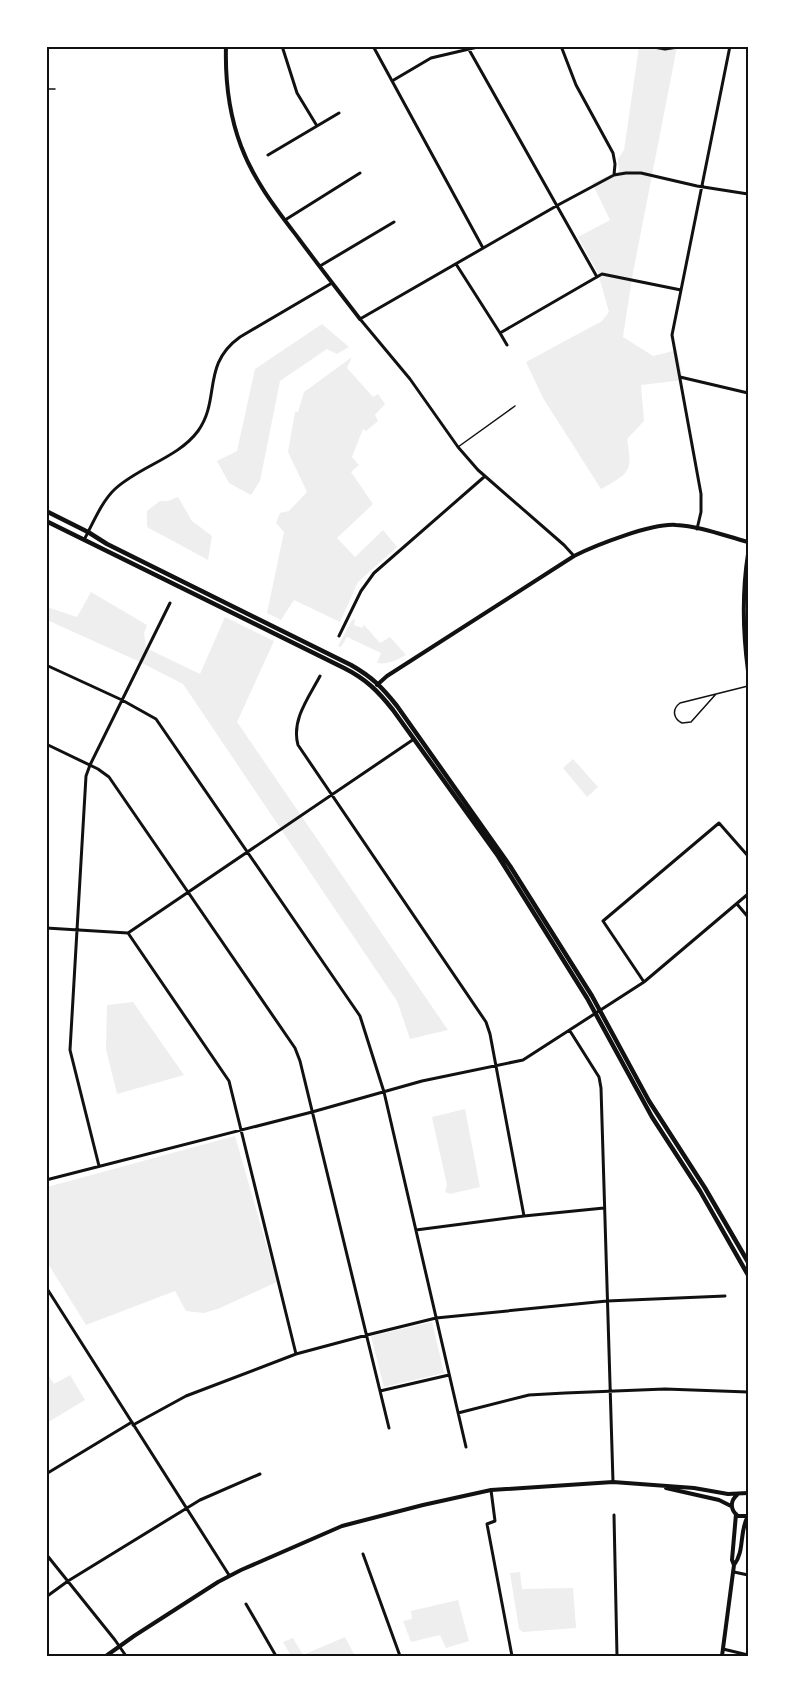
<svg xmlns="http://www.w3.org/2000/svg" width="795" height="1703" viewBox="0 0 795 1703" font-family="'Archivo Narrow',sans-serif">
<style>
.green{fill:#eee}
.lines{fill:none;stroke-linecap:round;stroke-linejoin:round}
.service{stroke:#111;stroke-width:1.5}
.minor{stroke:#111;stroke-width:3}
.tertiary{stroke:#111;stroke-width:4}
.secondary{stroke:#111;stroke-width:4.5}
.neatline{fill:none;stroke:#111;stroke-width:2}
</style>
<rect width="100%" height="100%" fill="#fff"/>
<path class="green" d="M639 47H677L632 278 623 337 653 356 677 350 683 380 641 385 644 421 627 439C633 473 629 473 601 489L543 398 526 362 602 321 609 312 598 273 578 237 610 220 592 183 619 171 618 159 624 150Z
M322 324 349 347 337 354 327 349 280 381 260 481 251 495 229 483 217 461 237 451 255 369Z
M352 357 347 368 373 397 378 394 385 404 375 415 378 421 366 431 363 429 352 457 359 465 351 472 373 504 337 538 355 557 383 530 397 547 358 582 340 622 294 600 281 620 267 613 284 532 276 523 280 513 289 511 307 492 288 452 295 412H298L304 392Z
M178 497 192 521 212 536 208 560 147 527V511L160 501H168Z
M91 592 147 625 144 633 146 648 200 674 225 617 274 641 237 722 448 1030 410 1039 397 1001 183 684 140 662 47 620V607L77 617Z
M355 619 354 625 362 628 364 625 380 643 390 637 406 655C397 660 387 665 377 663L381 653 347 637 341 647 338 646 352 620Z
M573 759 598 787 587 797 563 768Z
M133 1002 184 1075 117 1094 106 1049 107 1005Z
M465 1109 480 1187 450 1194 445 1192 447 1185 432 1117Z
M235 1136 277 1282 220 1308 204 1313 186 1311 175 1291 86 1325 47 1262V1187Z
M432 1322 444 1373 384 1387 371 1336Z
M47 1373 54 1384 70 1375 85 1400 47 1423Z
M520 1572 522 1589 573 1588 576 1628 523 1632 519 1629 510 1573Z
M458 1600 469 1641 446 1648 440 1635 411 1642 403 1621 412 1619 411 1611Z
M345 1637 355 1656H291L283 1642 293 1638 303 1655Z"/>
<g class="lines">
<path class="service" d="M46 89H55
M458 447 515 406
M716 694 691 722 682 723C674 719 671 710 680 703L748 686"/>
<path class="minor" d="M282 46 297 93 317 126
M373 46 483 248
M467 46 597 277
M561 46 576 85 613 153 615 164 614 175
M648 46 665 49 684 46
M392 81 431 58 482 46
M268 155 339 113
M285 220 360 173
M456 264 500 333 602 274 681 290
M320 266 394 222
M500 333 507 345
M680 377 748 393
M697 529 701 512V494L672 335 730 46
M84 540C93 523 102 501 115 489 140 466 178 458 198 431 221 399 201 365 240 337L332 283
M574 556 564 545 478 470 458 447 410 379 360 319 558 205 614 175 626 173H641L697 186 748 194
M339 636 361 591 374 573 484 477
M46 665 122 700 156 719 360 1016 384 1092 466 1447
M320 676C309 697 291 720 298 745L486 1022 490 1034 524 1216
M46 744 98 769 109 777 295 1048 300 1061 389 1428
M737 904 748 917
M46 928 128 933 414 739
M128 933 229 1081 296 1354
M644 982 603 921 719 823 748 856
M570 1031 599 1077 601 1088 613 1482
M99 1166 70 1050 86 776 90 765 170 603
M46 1180 312 1112 422 1081 523 1060 644 982 748 894
M416 1230 524 1216 604 1208
M46 1287 229 1575
M380 1391 449 1375
M458 1413 529 1395 565 1393 665 1389 748 1392
M133 1425 186 1396 296 1354 367 1335 436 1318 607 1301 725 1296
M46 1474 132 1422
M491 1490 495 1521 487 1524 512 1656
M614 1515 617 1656
M46 1554 115 1640 126 1656
M363 1554 400 1656
M734 1572 748 1575
M46 1597 68 1581 200 1500 260 1474
M246 1604 276 1656
M723 1649 748 1655"/>
<path class="tertiary" d="M226 46C225 81 229 114 241 146 254 181 277 210 299 239 319 266 340 293 360 319
M748 554C742 592 743 633 748 671
M377 685 387 676 574 556C596 545 652 523 676 525 700 526 725 536 748 542
M666 1488 719 1500 731 1506
M737 1495C730 1501 730 1510 738 1516H747
M734 1565 732 1560 736 1514
M106 1656 134 1636 218 1582 241 1570 342 1526 423 1505 491 1490 613 1482 694 1488 728 1494 748 1493
M722 1656 734 1565C745 1551 739 1531 748 1516"/>
<path class="secondary" d="M46 511 88 532 107 544 351 665C372 677 382 687 397 706L510 866 592 996 649 1101 705 1188 748 1262
M46 521 344 668C366 679 378 691 393 710L498 856 537 918 587 998 652 1117 700 1191 748 1275"/>
</g>
<rect width="795" height="1703" fill="none" stroke="#ffffff" stroke-width="96"/>
<rect x="48" y="48" width="699" height="1607" class="neatline"/>
</svg>
